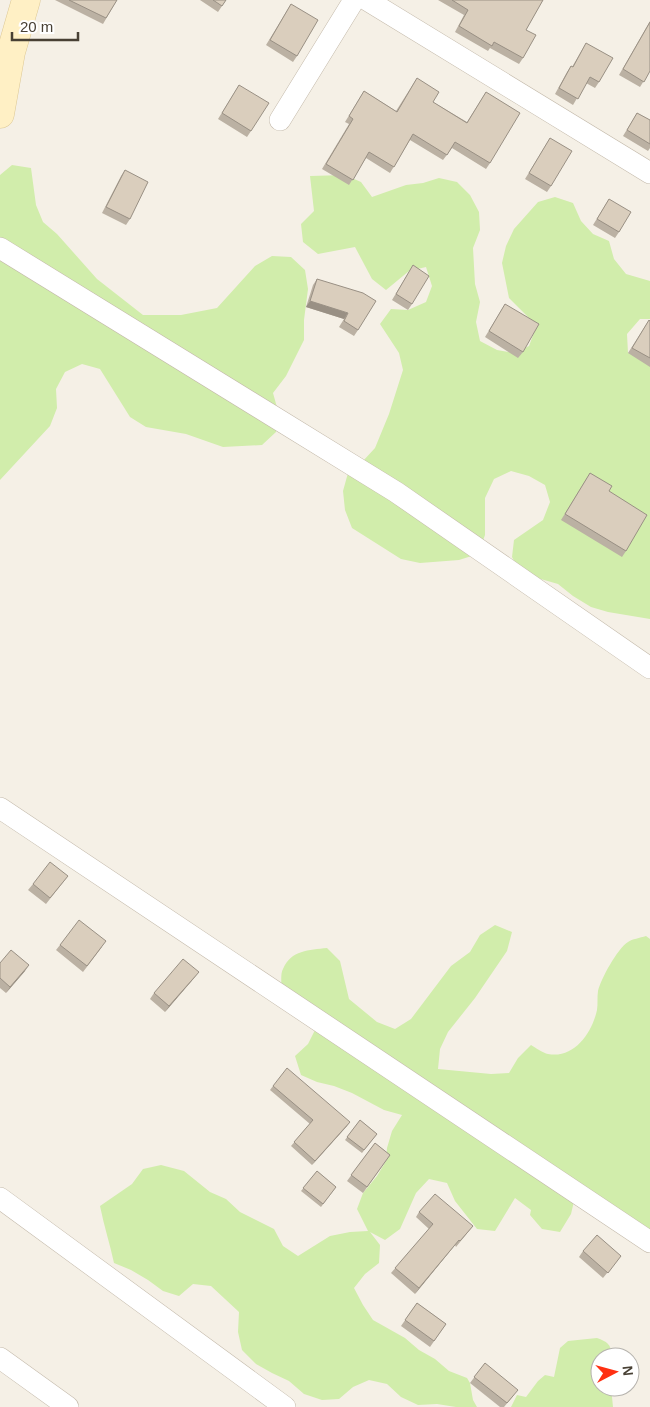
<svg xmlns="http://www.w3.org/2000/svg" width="650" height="1407" viewBox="0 0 650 1407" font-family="Helvetica,sans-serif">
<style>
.green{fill:#d1edab}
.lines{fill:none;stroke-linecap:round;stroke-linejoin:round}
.street-casing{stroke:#c4baab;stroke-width:22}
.secondary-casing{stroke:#dcc793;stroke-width:29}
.street{stroke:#fff;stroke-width:21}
.secondary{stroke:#fff0c5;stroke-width:28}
.wall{fill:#bbb1a3}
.shaded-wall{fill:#999084}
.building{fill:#dacebd;stroke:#999084}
</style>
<rect width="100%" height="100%" fill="#f5f0e6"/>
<path class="green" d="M12 165 31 168 36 205 43 222 57 234 97 279 143 315H181L217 308 255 266 272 256 291 257 305 270 308 289 304 320V340L286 376 273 393 278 411 276 432 262 445 223 447 186 434 146 427 130 417 100 369 82 364 65 372 56 389 57 408 50 426 0 480V175Z
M345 175 361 182 372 197 406 185 423 183 439 178 457 182 470 195 479 212 480 230 473 248 475 284 480 302 476 322 480 341 497 350 514 353 529 346 535 330V324L509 298 502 263 506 246 514 229 538 202 555 197 573 203 581 221 593 234 609 241 614 259 626 274 650 281V319H640L627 334 628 353 636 351 650 360V619L608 612 591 607 573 596 558 584 520 573 512 557 514 540 543 520 550 502 545 485 529 476 511 471 494 479 485 498V535L478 554 459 560 420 563 401 559 352 528 345 510 343 491 348 473 363 461 375 448 389 414 403 370 399 353 380 324 391 309 408 310 426 302 432 286 426 267 409 271 386 290 372 279 355 247 318 254 303 242 301 224 314 211 310 176Z
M495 925 512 932 507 951 475 998 448 1032 440 1049 438 1069 491 1074 509 1073 518 1058 531 1045C536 1048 543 1053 548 1054 574 1059 592 1033 597 1010 598 1004 597 997 598 991 601 979 617 949 628 942 632 939 640 938 646 936L650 939V1243L575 1197 571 1214 560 1232 542 1229 530 1215 531 1210 515 1198 495 1231 477 1229 455 1201 447 1183 429 1179 416 1193 400 1229 385 1240 370 1232 380 1245 379 1263 365 1274 354 1288 363 1305 373 1320 405 1338 419 1350 435 1359 449 1371 467 1378 470 1383 473 1400 477 1407H456L437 1404 418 1405 401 1397 387 1384 369 1380 353 1387 339 1399 322 1400 304 1394 289 1381 272 1373 256 1364 242 1350 238 1332 239 1312 211 1286 193 1284 179 1296 163 1291 148 1280 131 1270 114 1263C110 1244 104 1226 100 1206L132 1184 143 1169 161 1165 184 1171 210 1192 226 1199 240 1212 274 1229 283 1246 298 1256 330 1236 350 1232 368 1231 357 1209 363 1193 377 1176 386 1161 387 1148 392 1131 402 1115 384 1110 352 1093 334 1086 317 1082 301 1075 295 1056 308 1044 317 1026 281 989C282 983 280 974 283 969 291 950 309 950 327 948L340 961 349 999 377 1022 395 1029 411 1019 451 966 470 952 480 935Z
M597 1338C608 1342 612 1345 611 1357H600V1387H611L613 1407H511L517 1395 526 1397 538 1381 545 1375 554 1377 560 1348 568 1341Z"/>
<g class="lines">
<defs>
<path id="street" d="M367 0 650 173
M280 120 354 0
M0 248 396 492 650 668
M0 808 650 1242
M0 1198 285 1407
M0 1358 68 1407"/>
<path id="secondary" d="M0 114 11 52 26 0"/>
</defs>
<use href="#street" class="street-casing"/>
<use href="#secondary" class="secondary-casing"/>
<use href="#street" class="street"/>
<use href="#secondary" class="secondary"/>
</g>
<path class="wall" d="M55 0H117L103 24Z
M200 0H226L218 12Z
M438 0H543L526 30 523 58 519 64 490 48 488 51 455 32 464 15Z
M291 4 297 56 293 62 266 45Z
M650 21V71L640 87 619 75Z
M586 43 599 82 595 88 586 83 573 105 555 94 567 72 571 66 572 67Z
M417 78 433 102 467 122 486 92 490 163 486 169 452 148 443 160 410 140 390 173 366 158 349 185 322 169 349 124 345 122 364 91 396 111Z
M239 85 251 131 247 137 218 119Z
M637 113 650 120V148L648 151 623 136Z
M550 138 551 186 547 192 525 179Z
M125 170 130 219 126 225 102 213 121 176Z
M609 199 619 232 615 238 593 225Z
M413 265 412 304 408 310 392 300Z
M317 279 358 330 354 336 339 327 344 319 306 307 313 285Z
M505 304 523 352 518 358 485 337Z
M649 320 650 321V367L628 353Z
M590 473 609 491 626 551 622 557 561 520Z
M68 876 46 904 28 890 33 884Z
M60 945 102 947 83 972 56 950Z
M0 963 25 971 6 993 0 988Z
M195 977 165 1012 150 999 154 993Z
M273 1086 347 1126 312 1165 291 1146 310 1124 270 1090Z
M360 1120 377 1134 362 1153 345 1140Z
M375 1143 390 1155 363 1193 347 1181Z
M317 1171 336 1187 321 1207 301 1191Z
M419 1212 473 1226 456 1247 455 1245 415 1294 391 1273 429 1229 416 1217Z
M583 1251 621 1256 603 1278 579 1257Z
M417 1303 446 1324 430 1347 401 1326Z
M485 1363 514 1395 504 1407H500L470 1383Z"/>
<path class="shaded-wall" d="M310 301 348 313 344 319 306 307Z
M29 965 25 971 6 993 10 987Z
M199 972 195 977 165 1012 169 1006Z
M350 1122 347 1126 312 1165 315 1161Z
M459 1240 455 1245 415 1294 419 1288Z"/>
<path class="building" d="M69 0H117L106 18Z
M213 0H226L222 6Z
M452 0H543L526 30 536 35 523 58 494 42 492 46 459 26 468 10Z
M291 4 318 20 297 56 270 40Z
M650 22V71L644 82 623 69Z
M586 43 613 58 599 82 590 77 578 99 559 88 571 66 573 67Z
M417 78 439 92 433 102 467 123 486 92 520 113 490 163 455 142 447 155 413 134 394 167 369 152 353 180 326 164 353 119 349 116 364 91 397 112Z
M239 85 269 103 251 131 222 113Z
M637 113 650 120V144L627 130Z
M550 138 572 151 551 186 529 173Z
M125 170 148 182 130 219 106 207Z
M609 199 631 212 619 232 597 219Z
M413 265 429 276 412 304 396 294Z
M317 279 363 293 376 301 358 330 344 321 348 313 310 301Z
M505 304 539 324 523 352 489 331Z
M649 320 650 321V358L632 348Z
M590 473 612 486 609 491 647 515 626 551 565 514Z
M50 862 68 876 50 898 33 884Z
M79 920 106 941 87 966 60 945Z
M11 950 29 965 10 987 0 978V963Z
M183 959 199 972 169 1006 154 993Z
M287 1068 350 1122 315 1161 294 1142 313 1120 273 1086Z
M360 1120 377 1134 364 1150 347 1137Z
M375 1143 390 1155 367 1187 351 1175Z
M317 1171 336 1187 323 1204 303 1188Z
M435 1194 473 1226 460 1241 459 1240 419 1288 395 1268 433 1224 419 1212Z
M597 1235 621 1256 608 1273 583 1251Z
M417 1303 446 1324 434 1341 405 1320Z
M485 1363 518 1390 507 1403 474 1377Z"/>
<g transform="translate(615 1372) rotate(84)"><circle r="24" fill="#ffffff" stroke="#b6b3ae"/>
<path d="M0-4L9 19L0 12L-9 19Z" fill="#ff3012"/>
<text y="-8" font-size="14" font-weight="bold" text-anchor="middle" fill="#484034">N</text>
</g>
<path d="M12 32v8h66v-8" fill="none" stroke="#484034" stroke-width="2.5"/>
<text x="20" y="32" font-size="15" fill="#484034" stroke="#ffffff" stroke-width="4" paint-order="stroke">20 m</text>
</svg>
